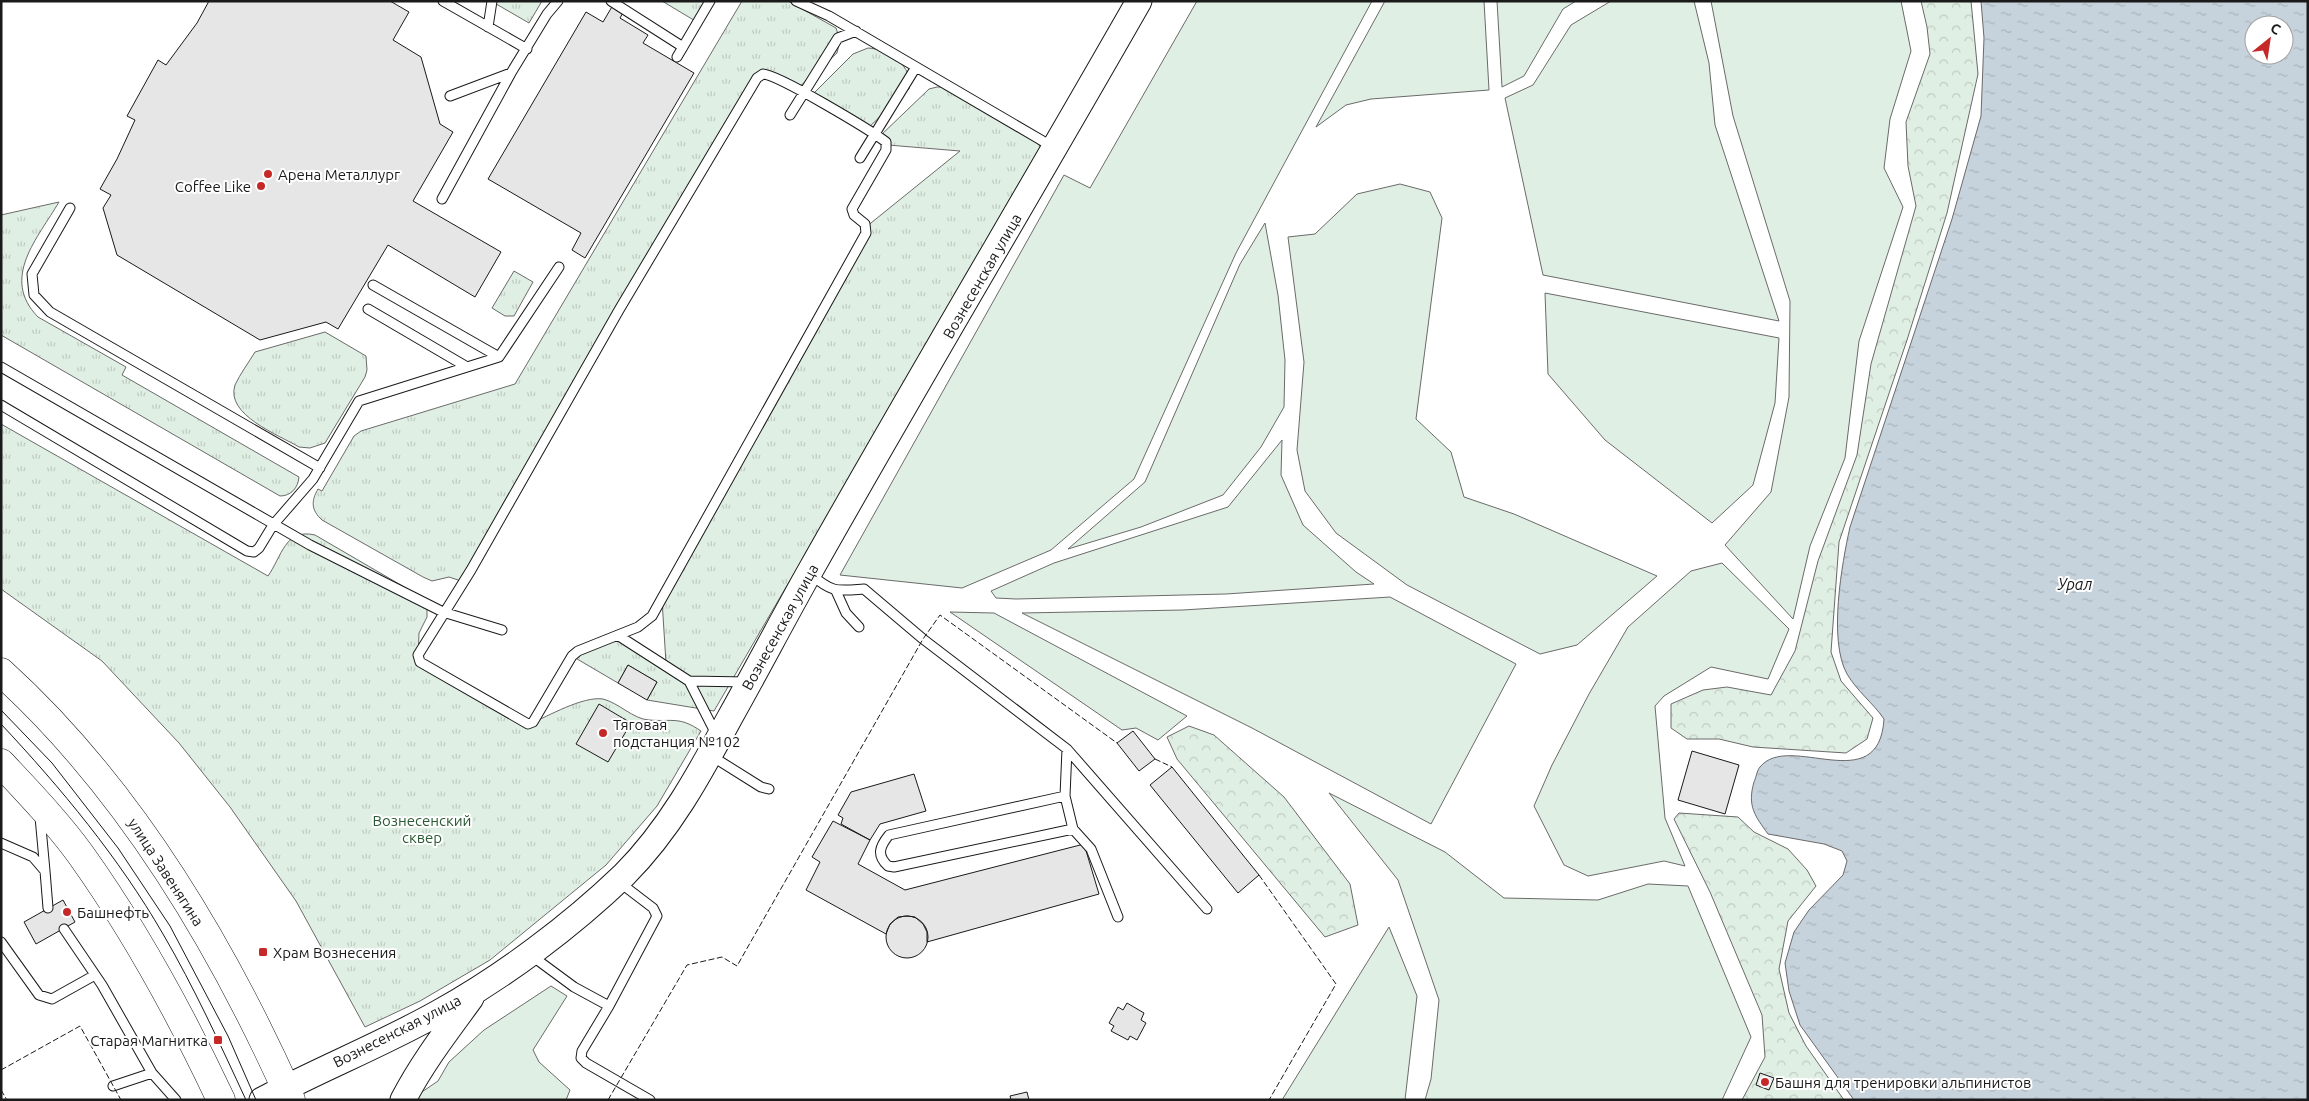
<svg xmlns="http://www.w3.org/2000/svg" width="2309" height="1101" viewBox="0 0 2309 1101" font-family="Ubuntu,sans-serif">
<style>
.grass{fill:#e0efe3;stroke:#6a6a6a}
.forest{fill:url(#forest-crowns);stroke:#6a6a6a}
.park{fill:url(#park-tufts);stroke:#6a6a6a}
.water{fill:url(#water-ripples);stroke:#6a6a6a;fill-rule:evenodd}
.building{fill:#e6e6e6;stroke:#1a1a1a}
.lines{fill:none;stroke-linecap:round;stroke-linejoin:round}
.service-casing{stroke:#1a1a1a;stroke-width:11}
.secondary-casing{stroke:#1a1a1a;stroke-width:27}
.primary-casing{stroke:#1a1a1a;stroke-width:29}
.service{stroke:#fff;stroke-width:9}
.secondary{stroke:#fff;stroke-width:25}
.primary{stroke:#fff;stroke-width:28}
.tram{stroke:#1a1a1a;stroke-width:1}
.fence{stroke:#1a1a1a;stroke-width:1;stroke-dasharray:6 2.5;stroke-linecap:butt}
.poi-dot{fill:#c62828;stroke:#fff;stroke-width:2}
.labels{text-anchor:middle;dominant-baseline:central;stroke-width:4;stroke-linejoin:round;paint-order:stroke}
.poi-label{font-size:15px;fill:#1a1a1a;stroke:#fff;text-anchor:start}
.street-label{font-size:15px;fill:#1a1a1a;stroke:#fff}
.park-label{font-size:15px;fill:#2b5a34;stroke:#fff}
.water-label{font-size:16px;font-style:italic;fill:#1a1a1a;stroke:#fff}
</style>
<defs>
<pattern id="forest-crowns" width="20" height="18" patternUnits="userSpaceOnUse" patternTransform="scale(1.25)"><rect width="20" height="18" fill="#e0efe3"/><path d="M2 6a3 3 0 1 1 6 0M12 15a3 3 0 1 1 6 0" fill="none" stroke="#c0ccc2"/></pattern>
<pattern id="park-tufts" width="24" height="20" patternUnits="userSpaceOnUse" patternTransform="scale(1.25)"><rect width="24" height="20" fill="#e0efe3"/><path d="M3 7l-1-3M5 7V3M7 7l1-3M15 17l-1-3M17 17v-4M19 17l1-3" fill="none" stroke="#c0ccc2"/></pattern>
<pattern id="water-ripples" width="26" height="14" patternUnits="userSpaceOnUse" patternTransform="scale(1.25)"><rect width="26" height="14" fill="#c6d2dc"/><path d="M2 4q2-2 4 0t4 0M15 11q2-2 4 0t4 0" fill="none" stroke="#aab4bc"/></pattern>
</defs>
<rect width="100%" height="100%" fill="#fff"/>
<path class="grass" d="M1197 1H1372L1236 253 1134 479 1051 550 962 588 840 575 1064 175 1090 188Z
M1385 1H1484L1489 90 1371 99 1346 105 1316 127Z
M1497 1H1576L1563 9 1524 76 1502 87Z
M1611 1H1694L1709 63 1715 125 1779 321 1543 275 1505 98 1533 85 1571 25Z
M1711 1H1901L1911 51 1890 119 1884 168 1903 207 1859 341 1845 458 1810 546 1793 619 1725 545 1771 492 1789 397 1790 301 1733 116Z
M1400 184 1430 192 1442 218 1416 419 1451 452 1464 497 1514 514 1657 576 1577 645 1540 654 1407 585 1336 533 1305 491 1297 450 1304 362 1288 237 1315 234 1357 194Z
M1265 223 1278 295 1285 360 1284 407 1261 447 1223 495 1141 527 1068 549 1145 482 1240 264Z
M1545 293 1779 338 1775 403 1753 485 1712 523 1605 440 1548 374Z
M1282 440 1281 475 1303 525 1356 572 1374 584 1226 594 1016 599 996 598 991 591 1054 563 1228 507Z
M1722 563 1789 629 1768 679 1711 667 1664 696 1655 706 1665 818 1685 866 1664 861 1588 876 1564 865 1534 806 1552 765 1589 694 1628 627 1691 571Z
M1390 597 1516 664 1431 824 1252 728 1022 613 1183 610Z
M950 612 994 613 1187 716 1158 740 1136 728 1122 730Z
M1329 793 1445 852 1504 898 1598 900 1648 884 1688 886 1751 1037 1722 1100H1425L1431 1079 1439 1000 1398 880Z
M1389 927 1417 996 1405 1100H1282Z
M551 986 567 996 533 1050 539 1062 570 1090 566 1100H415L416 1096 438 1081 449 1062 484 1030Z"/>
<path class="forest" d="M1921 1H1971L1978 74 1947 213 1907 340 1839 542 1831 652 1841 681 1873 718 1867 739 1846 753 1753 747 1719 739H1687L1671 728V704L1703 690 1727 687 1771 695 1795 651 1818 561 1857 455 1871 364 1916 206 1908 166 1906 122 1930 54 1927 27Z
M1189 726 1214 735 1284 797 1350 884 1358 925 1325 937 1177 759 1167 737Z
M1679 813 1738 817 1754 832 1788 849 1807 870 1816 886 1788 921 1779 969 1789 1013 1806 1046 1844 1100H1742L1765 1057 1762 1015 1710 892 1674 819Z"/>
<path class="park" d="M491 1H542L529 23Z
M662 1H710L697 22Z
M742 1H788L836 28 840 40 837 53 797 89 763 74 747 95 464 582 449 577 432 581 423 577 322 520C311 510 311 501 318 489L322 491 354 436 361 431 515 384Z
M868 48C888 49 914 66 909 89L866 130 810 97 853 54Z
M937 87H947L1032 137 1040 146 1041 153 1028 171 714 711 647 700 657 682 628 665 618 683 572 656 619 636 666 663 662 600 866 227 960 151 888 145 879 137 929 89Z
M59 202C38 238 0 278 38 317L126 367 122 375 299 477C298 488 291 496 280 496L1 335V215Z
M514 271 533 282 514 316H505L492 308Z
M325 332 366 356 367 370 365 377 325 443 310 448 299 447C279 435 225 415 235 385 240 374 249 362 255 352Z
M1 424 268 576C282 556 285 528 315 535L418 595 427 604V617L419 633 418 659 530 724C548 716 583 696 603 699 619 703 633 719 649 720 673 722 679 716 701 731L657 806 606 865 490 960 420 1001 365 1027 296 901 230 807 179 743 102 661 1 589Z"/>
<path class="water" d="M1981 1H2308V1100H1854L1800 1025 1789 991 1785 963 1794 932 1809 910 1843 875 1847 861 1842 851 1824 844 1768 834C1755 816 1747 806 1754 782 1756 778 1757 770 1760 767 1789 731 1879 800 1884 719 1873 703 1857 691 1847 674 1828 640 1842 563 1850 527L1952 219 1981 116 1984 38ZM2254 25H2284V55H2254Z"/>
<path class="building" d="M209 1H390L409 12 393 40 421 57 440 124 453 132 413 201 501 252 475 297 388 245 338 329 326 322 260 340 117 255 103 208 111 195 100 189 117 159 135 120 127 116 158 60 166 65 197 23Z
M613 5 624 11 620 18 648 35 643 43 694 73 585 258 572 250 581 233 488 179 586 12 603 22Z
M628 665 657 682 647 700 618 683Z
M599 704 631 723 608 762 576 744Z
M1133 731 1155 759 1139 771 1117 743Z
M1692 751 1739 765 1725 814 1678 800Z
M1172 767 1259 875 1238 893 1150 785Z
M914 774 926 811 880 824 870 840 841 824 843 818 838 815 851 792Z
M833 821 870 840 858 864 905 890 1084 844 1099 894 927 942V932L923 924 915 917 907 916 898 917 890 924 886 934 806 890 820 862 812 857Z
M63 900 75 922 36 944 24 922Z
M886 937a21 21 0 1 1 42 0a21 21 0 1 1-42 0Z
M1127 1003 1144 1013 1141 1020 1146 1023 1137 1040 1130 1036 1128 1040 1111 1031 1114 1026 1109 1023 1118 1007 1123 1010Z
M1760 1073 1774 1078 1769 1090 1756 1085Z
M1027 1092 1029 1100H1011L1010 1096Z"/>
<g class="lines">
<defs>
<path id="service" d="M443 1 527 49
M611 1 683 47
M796 1 829 16 1053 147
M488 27 492 1
M677 57 710 1
M763 74C779 75 870 130 886 142V150L852 209 854 215 865 224 866 233 652 616 638 627 578 651 572 656 533 722 528 724 420 662 418 655 471 570 619 310 757 78Z
M450 96 511 73
M790 115 838 38 856 31
M860 158 916 67
M442 199 511 73 547 14 558 1
M70 208 32 274 34 295 50 312 320 468
M373 285 499 357
M368 309 467 367
M1 367 310 545 443 612 502 630
M1 405 247 551 254 552 259 548 273 525 313 479 359 401 499 357 559 267
M810 574C833 593 836 591 864 589L923 639 1067 749 1207 909
M836 591 846 613 859 627
M619 636 689 681 747 682
M689 681 716 734
M1067 749 1065 796 1073 829 1091 849 1118 917
M710 755 761 787 769 789
M1065 796 889 835C880 846 876 855 888 866L894 867 1073 829
M40 817 45 871
M1 843 33 857 45 871 48 908
M619 882 653 908 657 916 609 1006 582 1051 581 1058 586 1063 650 1100
M64 929 102 985 152 1073
M1 942 39 995 52 999 95 975
M532 956 574 987 609 1006
M113 1086 152 1073 176 1100"/>
<path id="secondary" d="M262 1100C320 1069 381 1045 438 1013 503 977 571 926 624 875 669 830 699 775 729 719 756 671 782 621 809 573 917 381 1030 192 1139 1
M403 1100C422 1063 447 1031 471 998"/>
<path id="primary" d="M1 672C129 788 221 943 291 1100
M1 763C29 793 57 822 81 855 136 932 181 1015 221 1100"/>
</defs>
<use href="#service" class="service-casing"/>
<use href="#secondary" class="secondary-casing"/>
<use href="#primary" class="primary-casing"/>
<use href="#service" class="service"/>
<use href="#secondary" class="secondary"/>
<use href="#primary" class="primary"/>
<path class="tram" d="M1 710 52 763 118 848 170 926 228 1036 256 1100
M1 724C61 788 119 858 163 934 194 987 220 1044 246 1100"/>
<path class="fence" d="M1155 759 1172 767
M1259 875 1336 984 1269 1100
M1 1070 80 1026 121 1100
M1 1090 7 1100
M608 1100 687 965 722 957 737 966 923 639 940 615 1117 743"/>
</g>
<g class="poi-dot">
<circle cx="268" cy="174" r="5"/>
<circle cx="261" cy="186" r="5"/>
<circle cx="603" cy="733" r="5"/>
<circle cx="67" cy="912" r="5"/>
<rect x="258" y="947" width="10" height="10" rx="2.5"/>
<rect x="213" y="1035" width="10" height="10" rx="2.5"/>
<circle cx="1765" cy="1082" r="5"/>
</g>
<g class="labels">
<g class="poi-label">
<text x="278" y="174">Арена Металлург</text>
<text x="251" y="186" text-anchor="end">Coffee Like</text>
<text x="613" y="724">Тяговая<tspan x="613" dy="17">подстанция №102</tspan></text>
<text x="77" y="912">Башнефть</text>
<text x="273" y="952">Храм Вознесения</text>
<text x="208" y="1040" text-anchor="end">Старая Магнитка</text>
<text x="1775" y="1082">Башня для тренировки альпинистов</text>
</g>
<g class="street-label">
<text transform="translate(982 276) rotate(-60)">Вознесенская улица</text>
<text transform="translate(780 627) rotate(-61)">Вознесенская улица</text>
<text transform="translate(166 872) rotate(57)">улица Завенягина</text>
<text transform="translate(397 1031) rotate(-27)">Вознесенская улица</text>
</g>
<g class="park-label">
<text x="422" y="820">Вознесенский<tspan x="422" dy="17">cквер</tspan></text>
</g>
<g class="water-label">
<text x="2075" y="584">Урал</text>
</g>
</g>
<rect width="2309" height="1101" fill="none" stroke="#1a1a1a" stroke-width="5"/>
<g transform="translate(2269 40) rotate(30)"><circle r="24" fill="#ffffff" stroke="#a3a3a3"/>
<path d="M0-4L9 19L0 12L-9 19Z" fill="#c62828"/>
<text y="-8" font-size="14" font-weight="bold" text-anchor="middle" fill="#1a1a1a">С</text>
</g>
</svg>
